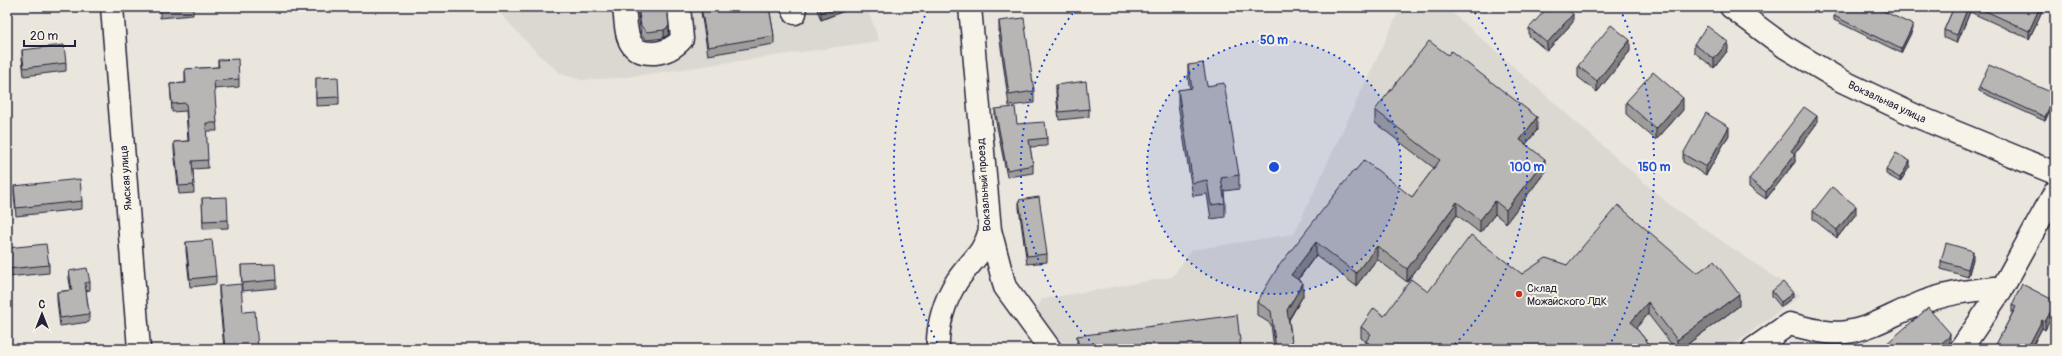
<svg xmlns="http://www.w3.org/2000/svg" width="2062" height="356" viewBox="0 0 2062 356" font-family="Pangolin,sans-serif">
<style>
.built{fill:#dbd8d2}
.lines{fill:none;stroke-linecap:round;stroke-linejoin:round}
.minor-casing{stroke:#22223b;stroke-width:25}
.major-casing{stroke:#22223b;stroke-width:25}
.minor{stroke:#f7f3e8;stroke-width:22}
.major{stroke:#f7f3e8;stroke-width:22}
.wall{fill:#9e9d9c;stroke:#22223b}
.shaded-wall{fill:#817f7f;stroke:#22223b}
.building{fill:#b8b6b5;stroke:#22223b}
.ring{fill:none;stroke:#1d4ed8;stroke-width:2;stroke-dasharray:2 4}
.poi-dot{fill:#c8321e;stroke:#f7f3e8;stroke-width:1.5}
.labels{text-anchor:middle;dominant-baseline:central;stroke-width:4;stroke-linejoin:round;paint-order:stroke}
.street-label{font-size:11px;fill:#22223b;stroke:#f7f3e8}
.poi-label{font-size:11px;fill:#22223b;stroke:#f7f3e8;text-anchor:start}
.centre{fill:#1d4ed8;stroke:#f7f3e8;stroke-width:2}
.ring-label{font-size:12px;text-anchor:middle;font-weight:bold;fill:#1d4ed8;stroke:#f7f3e8;stroke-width:4;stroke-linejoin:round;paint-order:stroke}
</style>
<rect width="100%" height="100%" fill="#eae6de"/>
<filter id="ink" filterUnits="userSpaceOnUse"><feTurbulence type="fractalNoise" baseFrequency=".025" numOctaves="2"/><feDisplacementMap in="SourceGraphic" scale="8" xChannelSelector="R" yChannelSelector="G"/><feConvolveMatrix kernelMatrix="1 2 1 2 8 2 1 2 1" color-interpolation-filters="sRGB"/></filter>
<g filter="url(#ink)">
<path class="built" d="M494 7H867L879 41 620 78 581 80 561 74 538 54Z
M1401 7H1446L1671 206 1801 295 1728 349H1058L1035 312 1042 299 1172 277 1192 250 1294 234Z"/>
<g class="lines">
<defs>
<path id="minor" d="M624 7C627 30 624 55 655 53 666 52 674 48 682 39L679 7
M792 7 795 13
M990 230 1005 287 1050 349
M938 349C937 326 944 301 957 281 970 261 983 256 990 230L970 7
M1753 349 1789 324C1807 328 1828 335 1846 332 1870 329 1892 315 1914 306 1942 293 1973 290 2003 287L2055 192
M1961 349 2003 287"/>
<path id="major" d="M112 7 139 349
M1731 7 1785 47 1842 81 1916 116 2055 173"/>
</defs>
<use href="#minor" class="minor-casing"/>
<use href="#major" class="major-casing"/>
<use href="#minor" class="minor"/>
<use href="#major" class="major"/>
</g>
<path class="wall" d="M35 7H58V10H35Z
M160 7H193V15L160 18Z
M637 7H667L669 34 664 38 647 40 641 35Z
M701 7H769L774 36V44L708 55 701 12Z
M816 7H854L821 20Z
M1954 7H2043V9L2029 39 1970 12 1957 43 1944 38V30Z
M1834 16 1913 29 1901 53 1834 20Z
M999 21 1034 91V103L1009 106 999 33Z
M1573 22 1547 51 1529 36V28Z
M1694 44 1728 50 1714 68 1694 52Z
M22 50 66 63V71L24 76 22 58Z
M1630 51 1597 92 1578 77V66Z
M218 60 239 79V87L214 89 217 131H206L208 168 193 169 194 193 179 194 174 150V142L188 141 186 111 172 112 170 84 185 83V69L218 67Z
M1188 65 1207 86 1239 175V189L1224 191 1225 203V217L1211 219 1207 194 1193 196 1178 104V90L1190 89 1188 79Z
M316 78 339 97V105L316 106Z
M1056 85 1089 109V117L1059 120 1056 93Z
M1979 87 2055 99 2045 121 1979 91Z
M1626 102 1683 110 1656 140 1626 114Z
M995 109 1017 124 1047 138V146L1030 147 1033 165V173L1007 177 995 117Z
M1375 110 1537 130 1526 144 1545 172 1506 223 1495 214 1480 233 1457 215 1407 282 1377 259 1356 286 1316 255 1298 280 1303 296 1289 320 1293 349H1274L1271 324 1257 315V302L1354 170 1412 197 1434 168 1375 123Z
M1817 123 1794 154 1795 162 1766 199 1749 187V179Z
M1729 135 1706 175 1683 162V154Z
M1910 166 1900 182 1886 174V170Z
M14 186 82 201V209L16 216 14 194Z
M202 198 228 220V228L203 229Z
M1019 200 1047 254V262L1027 264 1019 208Z
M1813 211 1856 214 1837 238 1813 219Z
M186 242 216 276V284L190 287 186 251Z
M7 248 49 265V273L7 277Z
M1973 259 1968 277 1941 269V261Z
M241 265 276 280V288L242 291Z
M1567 265 1697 273 1739 306 1681 349H1675L1648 314 1636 328 1653 349H1366V342L1361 338V327L1384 316 1428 292Z
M69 271 90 282V290L86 291 89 314V322L60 326 57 300V292L71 290 69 279Z
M219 286 243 312 258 349H224L219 294Z
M1772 291 1793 297 1781 307 1772 296Z
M2055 301 2045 330 2042 328 2031 349H1994L2012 314V305Z
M1077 336 1241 349H1077Z
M1885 345H1950L1949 348 1947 349H1885Z"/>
<path class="shaded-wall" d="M833 7H854L821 20V12Z
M1968 7H1970V12L1957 43V35Z
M2040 7H2043V9L2029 39V31Z
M1573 14V22L1547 51V43Z
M1913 25V29L1901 53V49Z
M669 26V34L664 38V30Z
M1630 40V51L1597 92V81Z
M1728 42V50L1714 68V59Z
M2055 94V99L2045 121V117Z
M1683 98V110L1656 140V129Z
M1817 116V123L1791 159V151Z
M1537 117V130L1520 152V140Z
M1729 127V135L1706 175V167Z
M1795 154V162L1766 199V192Z
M1545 159V172L1506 223V210Z
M1910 161V166L1900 182V178Z
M1495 201V214L1480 233V220Z
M1457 202V215L1407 282V269Z
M1856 206V214L1837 238V230Z
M1316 242V255L1291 288V275Z
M1377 246V259L1356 286V273Z
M1973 251V259L1968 277V269Z
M1303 283V296L1287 322V310Z
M1793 293V297L1781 307V302Z
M1739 294V306L1681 349H1677V340Z
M1648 302V314L1631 334V322Z
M2055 303V311L2045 330V322Z
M2042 320V328L2031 349H2027Z
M1950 333V345L1949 348 1947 349H1934Z
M1574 344V349H1570Z"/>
<path class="building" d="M160 7H192L160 9Z
M638 7H667L669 26 664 30 647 32 641 26Z
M701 7H769L774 36 708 47Z
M819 7H833L821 12Z
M1548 7H1565L1573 14 1547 43 1529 28Z
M1838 7H1875L1913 25 1901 49 1834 16Z
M1954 7H1968L1957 35 1944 30Z
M1977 7H2040L2029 31Z
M1024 18 1034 91 1009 95 999 21Z
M1611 25 1630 40 1597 81 1578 66Z
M1707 26 1728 42 1714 59 1694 44Z
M1429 41 1448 55 1451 51 1537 117 1520 140 1545 159 1506 210 1495 201 1480 220 1457 202 1407 269 1377 246 1356 273 1316 242 1291 275 1303 283 1287 310 1293 349H1276L1271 311 1257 302 1278 267 1354 170 1355 171 1364 160 1412 197 1440 160 1375 110Z
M64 45 66 63 24 68 22 50Z
M238 59 239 79 214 81 217 123H206L208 160 192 161 194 185 179 186 174 142 189 141 186 103 172 104 170 84 186 83 185 69 219 67 218 60Z
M1203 63 1207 86 1224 83 1239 175 1221 178 1225 203 1211 205 1207 180 1193 183 1178 90 1192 88 1188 65Z
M1989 65 2055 94 2045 117 1979 87Z
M1653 72 1683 98 1656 129 1626 102Z
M338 77 339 97 316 98V78Z
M1086 81 1089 109 1059 112 1056 85Z
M1015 107 1017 124 1045 122 1047 138 1029 140 1033 165 1007 170 995 109Z
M1804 107 1817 116 1791 151 1795 154 1766 192 1749 179Z
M1706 113 1729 127 1706 167 1683 154Z
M1896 153 1910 161 1900 178 1886 170Z
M80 179 82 201 16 208 14 186Z
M1832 187 1856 206 1837 230 1813 211Z
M227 197 228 220 203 221 202 198Z
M1039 197 1047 254 1027 256 1019 200Z
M1618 205 1697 273 1714 261 1739 294 1677 340 1648 302 1631 322 1653 349H1578L1574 344 1570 349H1376L1366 341 1371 334 1361 327 1374 308 1384 316 1411 279 1428 292 1471 235 1522 274 1546 258 1567 265Z
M212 240 216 276 190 279 186 242Z
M1946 243 1973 251 1968 269 1941 261Z
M46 244 49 265 7 269V248Z
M275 264 276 280 242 283 241 265Z
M87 268 90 282 85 283 89 314 60 318 57 292 72 290 69 271Z
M1783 282 1793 293 1781 302 1772 291Z
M241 284 243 312 255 311 258 349H225L219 286Z
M2022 284 2055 301V303L2045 322 2042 320 2027 349H1995L1994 348 2016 307 2012 305Z
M1928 308 1950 333 1949 337 1934 349H1888L1885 345Z
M1237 315 1241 349H1079L1077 336Z
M98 344 99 349H56Z"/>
</g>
<circle cx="1274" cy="167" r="127" fill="#1d4ed8" fill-opacity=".12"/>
<g class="ring">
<circle cx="1274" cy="167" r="127"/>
<path d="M1098 349A253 253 0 0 1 1077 8M1471 8A253 253 0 0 1 1450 349"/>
<path d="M940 348A380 380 0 0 1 928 9M1620 9A380 380 0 0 1 1608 348"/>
</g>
<circle class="poi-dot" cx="1519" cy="294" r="4"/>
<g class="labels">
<g class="street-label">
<text transform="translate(1887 102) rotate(25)">Вокзальная улица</text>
<text transform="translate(126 178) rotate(-94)">Ямская улица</text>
<text transform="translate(984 185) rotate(-94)">Вокзальный проезд</text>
</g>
<g class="poi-label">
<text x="1527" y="288">Склад<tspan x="1527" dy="13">Можайского ЛДК</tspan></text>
</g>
</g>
<circle cx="1274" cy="167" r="6" class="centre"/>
<g class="ring-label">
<text x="1274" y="44">50 m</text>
<text x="1527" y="171">100 m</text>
<text x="1654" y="171">150 m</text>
</g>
<rect width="2062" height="356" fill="none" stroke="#f7f3e8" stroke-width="24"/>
<rect x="12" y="12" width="2038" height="332" fill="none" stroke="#22223b" stroke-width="1.5" filter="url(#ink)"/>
<g transform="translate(42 314)" stroke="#f7f3e8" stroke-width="3" paint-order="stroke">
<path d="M0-3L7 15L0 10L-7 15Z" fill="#22223b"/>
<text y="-6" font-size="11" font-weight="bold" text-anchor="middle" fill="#22223b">С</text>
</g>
<path d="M24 40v6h51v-6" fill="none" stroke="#22223b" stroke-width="2"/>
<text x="30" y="40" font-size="12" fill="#22223b" stroke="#f7f3e8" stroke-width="3" paint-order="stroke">20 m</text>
</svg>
